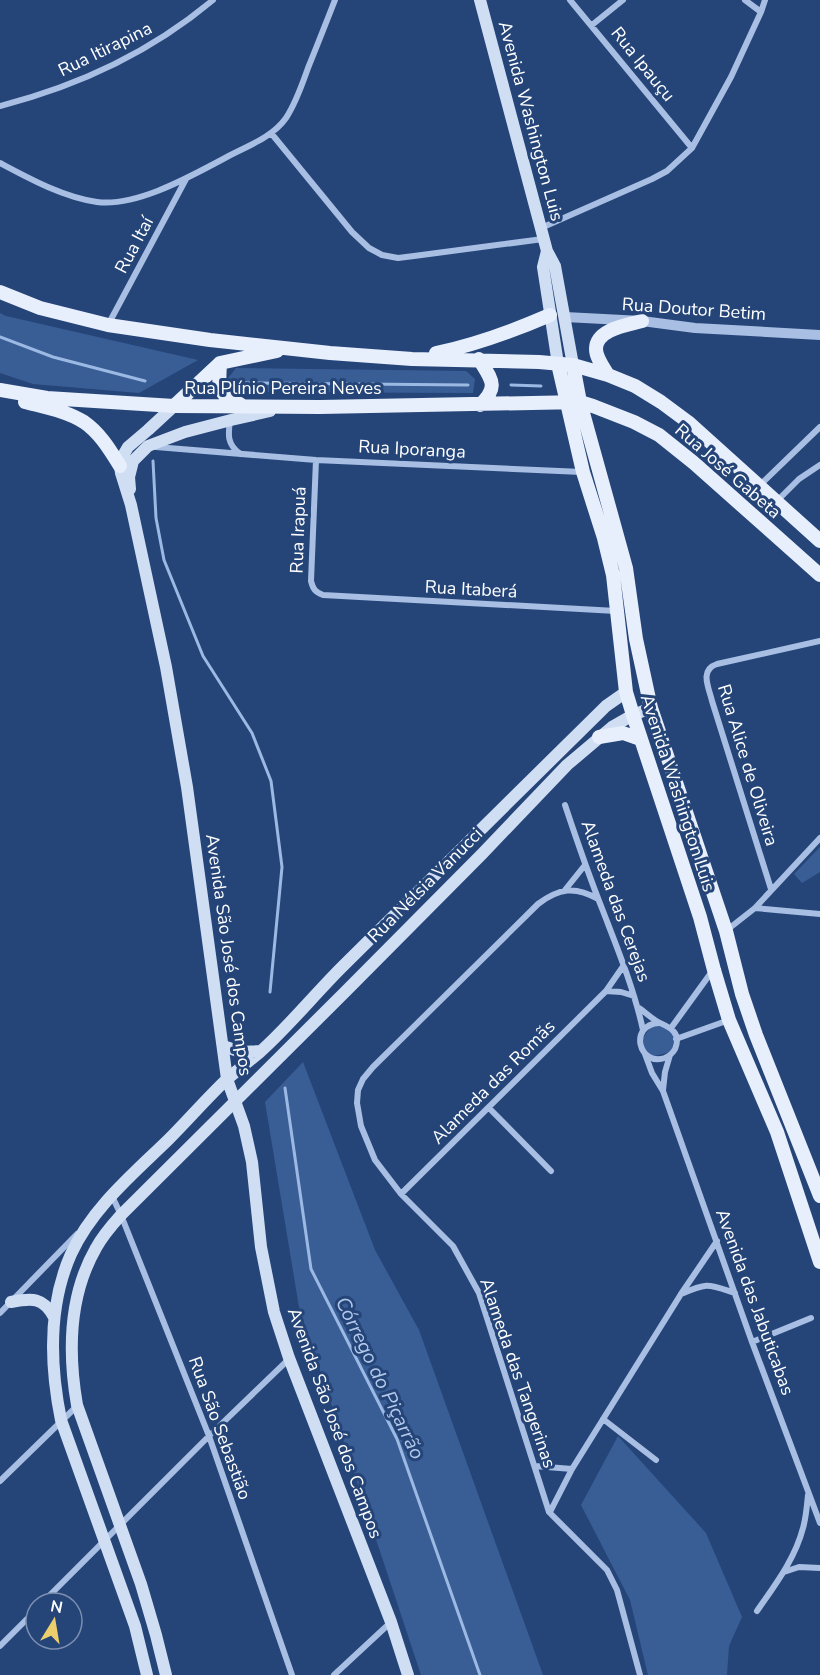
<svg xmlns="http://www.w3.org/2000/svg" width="820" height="1675" viewBox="0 0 820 1675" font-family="'Nunito Sans',sans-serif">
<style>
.green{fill:#395e96}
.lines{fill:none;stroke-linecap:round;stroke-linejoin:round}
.stream{stroke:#9cb9e4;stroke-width:3}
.minor{stroke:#a8bfe3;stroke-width:6}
.tertiary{stroke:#a8bfe3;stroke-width:10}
.secondary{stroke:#d0def4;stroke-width:12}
.primary{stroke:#e7eefc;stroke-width:14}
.labels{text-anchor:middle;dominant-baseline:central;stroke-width:6;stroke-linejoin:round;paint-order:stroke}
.street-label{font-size:18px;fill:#fff;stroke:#254579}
.water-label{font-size:20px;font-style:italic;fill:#b3c9eb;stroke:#254579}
</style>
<rect width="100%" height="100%" fill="#254579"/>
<path class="green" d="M0 313 6 316 198 360 139 393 33 384 0 373Z
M236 368 466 371 475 379 473 393 238 392 225 382Z
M820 847V872L802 883 794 874Z
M659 1024 673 1033 674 1039 671 1052 654 1056 645 1050 643 1038 650 1028Z
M303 1062 375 1250 419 1330 543 1675H421L299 1307 265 1102Z
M618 1436 706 1533 742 1617 729 1646 727 1675H648L630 1600 581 1505Z"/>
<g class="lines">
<path class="stream" d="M0 337 53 357 145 381
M245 383 468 385
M511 385 541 386
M153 461 156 518 164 560 203 656 252 733 271 781 282 867 270 992
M285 1088 311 1269 397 1439 480 1675"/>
<path class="minor" d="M570 0 692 148
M745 0 761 12
M592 25 623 0
M0 106C78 86 151 52 213 0
M271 133 352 232 369 248 382 255 398 258 414 256 543 239
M0 163C30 179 63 197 97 202 137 207 191 176 225 158 245 147 272 138 286 118 296 103 302 85 308 68 317 46 326 23 335 0
M541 228 652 179 667 171 692 148 731 77 761 12 765 0
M108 325 186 179
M230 420C228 435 227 444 240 454
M156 447 316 460 582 472
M316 460 311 581C313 589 315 592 323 595L616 611
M759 486 820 427
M776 502 799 479 820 465
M565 805C577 841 589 876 603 911 618 950 634 989 643 1030
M771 889 712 701C709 688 699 670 717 664L820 641
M565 890 585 865
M598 899C575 886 559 888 538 904L373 1067 363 1079 358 1090 357 1103 361 1126 375 1160 401 1194 453 1246 479 1293 549 1512 607 1570 617 1590 640 1675
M755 908 820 914
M727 930 755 908 820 838
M606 991 621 992 634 996
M639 1008C645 1012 651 1018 658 1022 669 1027 682 1032 675 1049 673 1053 669 1056 665 1058 639 1067 628 1025 659 1023
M671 1028 713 970
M676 1039 729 1020
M645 1054 652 1073 663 1091 752 1342 820 1523
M663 1090 665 1072 670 1055
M489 1108 551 1171
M401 1194 606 991 624 965
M112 1196 121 1215 209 1436 292 1675
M681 1294C708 1282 708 1284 735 1293
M0 1313 77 1234
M752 1342 811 1318
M603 1419 656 1460
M535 1466 572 1469
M0 1481 77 1406
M550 1512 572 1469 681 1294 717 1241
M784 1572 799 1567 820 1568
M42 1603 209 1436 289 1359
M757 1611C775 1585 795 1559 803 1528 806 1518 807 1506 808 1495
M0 1646 36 1610
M334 1675 390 1623"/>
<path class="tertiary" d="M565 317 642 321 695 328 820 335"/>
<path class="secondary" d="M480 0 547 251 555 266 573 365
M547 251 543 267 558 364
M174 406 148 430 128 447 121 459 120 466 121 473 131 505 166 667 187 787 227 1079 244 1126 252 1162 261 1247 274 1312 289 1358 391 1622 408 1675
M130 489 129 477 133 461 148 446 185 432 231 420 270 411
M223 1046 241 1052 261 1051
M11 1302C32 1298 43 1297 54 1317
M147 1675 135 1626 61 1420C50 1366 48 1306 71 1254 92 1208 133 1174 168 1140 188 1120 207 1098 227 1079 238 1070 249 1061 260 1052 289 1026 314 995 342 967 429 880 518 793 606 706L626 692
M166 1675 156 1635 141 1584 77 1405C68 1353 69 1295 96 1248 103 1235 112 1225 121 1215L345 992 482 854 567 765 612 727 633 715 651 708"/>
<path class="primary" d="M0 292 40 308 108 325 210 340 330 353 412 359 539 362 573 365 608 375 635 386 661 402 688 422 820 541
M436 353C475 345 513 331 550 315
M479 359C491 379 500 386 480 405
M220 363C219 388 216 393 240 404
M558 364 583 472 604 538 613 575 626 692 633 715 700 917 714 970 729 1020 777 1132 820 1262
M573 365 580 402 626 568 636 639 651 708 726 931 742 994 756 1035 820 1196
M608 375C604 368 596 358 596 349 596 329 628 325 642 321
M0 390 47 398 174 406 320 407 580 402 593 406 634 422 659 435 694 463 820 575
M25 402C44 407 67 411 84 422 100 433 110 450 120 466
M174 406 220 363 277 351
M599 737 623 733 640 739"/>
</g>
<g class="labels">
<g class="street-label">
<text transform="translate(105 49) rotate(-26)">Rua Itirapina</text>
<text transform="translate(643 64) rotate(51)">Rua Ipauçu</text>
<text transform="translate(531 121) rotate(75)">Avenida Washington Luis</text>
<text transform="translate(134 245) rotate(-62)">Rua Itaí</text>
<text transform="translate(694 309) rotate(4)">Rua Doutor Betim</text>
<text x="283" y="388">Rua Plínio Pereira Neves</text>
<text transform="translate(412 449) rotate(3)">Rua Iporanga</text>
<text transform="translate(728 471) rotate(41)">Rua José Gabeta</text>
<text transform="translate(298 530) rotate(-88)">Rua Irapuá</text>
<text transform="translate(471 589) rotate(3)">Rua Itaberá</text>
<text transform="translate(748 765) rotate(73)">Rua Alice de Oliveira</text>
<text transform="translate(678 793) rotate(72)">Avenida Washington Luis</text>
<text transform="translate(425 885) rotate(-45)">Rua Nélsia Vanucci</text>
<text transform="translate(616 901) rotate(70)">Alameda das Cerejas</text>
<text transform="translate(229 955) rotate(82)">Avenida São José dos Campos</text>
<text transform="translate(493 1082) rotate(-45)">Alameda das Romãs</text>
<text transform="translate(755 1302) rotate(70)">Avenida das Jabuticabas</text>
<text transform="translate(518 1373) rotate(71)">Alameda das Tangerinas</text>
<text transform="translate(335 1423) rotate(70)">Avenida São José dos Campos</text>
<text transform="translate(220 1428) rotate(70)">Rua São Sebastião</text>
</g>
<g class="water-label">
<text transform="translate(380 1378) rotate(64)">Córrego do Piçarrão</text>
</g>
</g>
<g transform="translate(54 1621) rotate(11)"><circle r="28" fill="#254579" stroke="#7c8faf" stroke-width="1.5"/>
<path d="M0-4.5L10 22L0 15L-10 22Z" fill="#eccf6c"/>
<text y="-9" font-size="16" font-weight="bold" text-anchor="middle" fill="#ffffff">N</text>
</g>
</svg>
